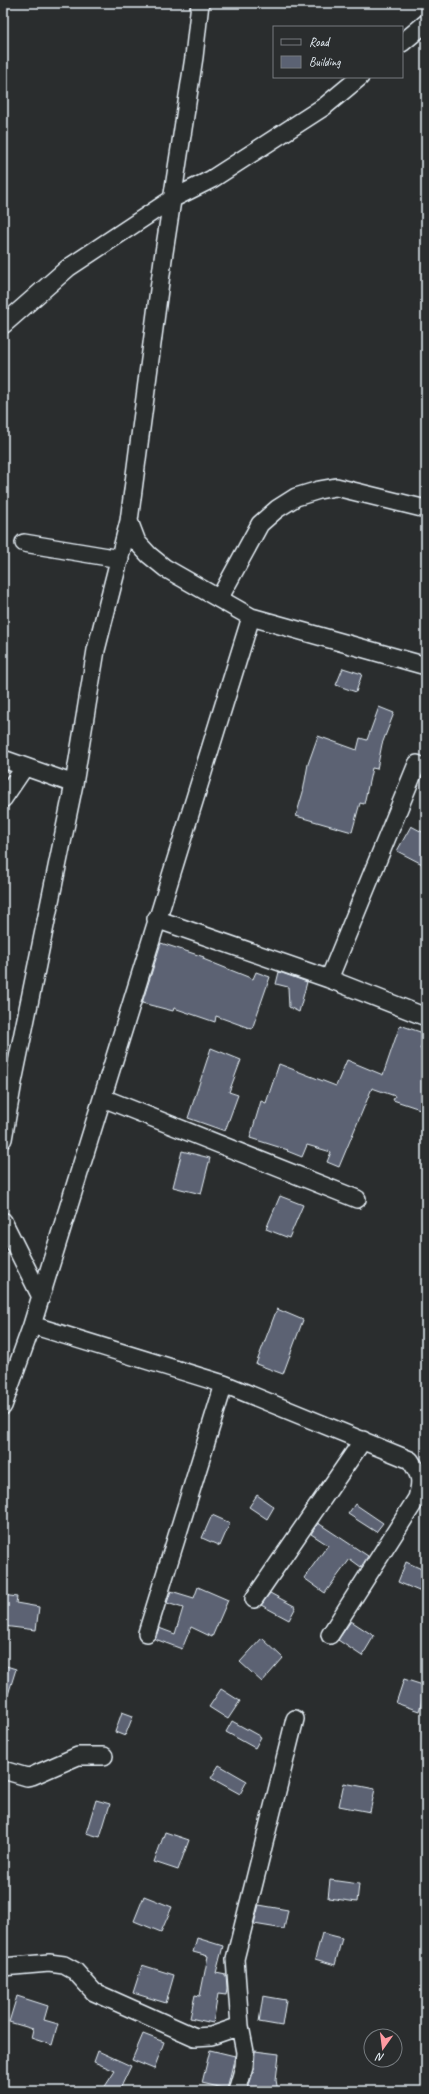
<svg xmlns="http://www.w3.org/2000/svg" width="429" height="2094" viewBox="0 0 429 2094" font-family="Caveat,sans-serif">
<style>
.building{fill:#5b6273;stroke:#e8f1f8}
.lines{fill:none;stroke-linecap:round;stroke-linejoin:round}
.street-casing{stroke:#e8f1f8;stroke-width:20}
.street{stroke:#2a2d2e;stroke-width:17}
</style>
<rect width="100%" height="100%" fill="#2a2d2e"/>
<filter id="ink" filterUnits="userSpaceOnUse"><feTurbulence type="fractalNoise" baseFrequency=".025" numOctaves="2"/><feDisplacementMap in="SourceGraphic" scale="8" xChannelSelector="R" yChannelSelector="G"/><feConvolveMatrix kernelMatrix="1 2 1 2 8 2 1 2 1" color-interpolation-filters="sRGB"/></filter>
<g filter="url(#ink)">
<path class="building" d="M343 668 362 674 356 692 336 685Z
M379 707 394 713 382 744 377 769 372 768 364 804 360 803 352 832 296 816 303 792 308 764 318 736 357 750 360 738 367 740Z
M411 826 426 834V866L397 851Z
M161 943 204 957 203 959 253 979 256 972 270 977 252 1029 216 1016 215 1022 174 1008 173 1011 142 1003Z
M279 972 307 982 299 1012 289 1007 288 987 276 984Z
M400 1025 426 1034 420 1049 426 1051V1111L393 1100 395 1096 372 1088 339 1167 327 1162 331 1152 307 1145 302 1157 287 1151 288 1150 250 1138 261 1101 266 1103 279 1064 336 1086 347 1060 383 1075Z
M211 1048 241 1060 229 1092 238 1095 225 1131 188 1118Z
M182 1151 210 1158 201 1194 173 1187Z
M280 1196 303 1205 289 1238 266 1229Z
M277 1309 303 1320 283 1374 256 1364Z
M257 1495 274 1507 267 1519 249 1507Z
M355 1504 383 1523 376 1532 348 1514Z
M212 1515 230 1523 220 1546 202 1538Z
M318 1523 368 1556 361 1567 350 1559 325 1593 304 1578 328 1545 311 1534Z
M406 1562 426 1571V1594L398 1582Z
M198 1587 228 1600 212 1637 191 1627 182 1649 155 1639 159 1628 175 1634 183 1608 167 1603 171 1591 194 1598Z
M270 1593 296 1607 289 1620 261 1605Z
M3 1595 17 1597 16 1603 39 1607 36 1630 3 1626Z
M351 1621 374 1636 362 1656 338 1640Z
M262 1638 283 1658 262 1682 240 1662Z
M3 1665 16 1669 6 1701H3Z
M404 1679 426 1686 419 1711 396 1703Z
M221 1689 240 1701 228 1719 209 1707Z
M122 1712 133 1716 125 1736 115 1732Z
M232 1721 261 1737 255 1748 226 1732Z
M219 1765 247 1781 240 1794 211 1778Z
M344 1783 375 1789 370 1812 339 1806Z
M96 1800 110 1804 100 1837 86 1833Z
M165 1832 189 1840 178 1870 154 1862Z
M330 1880 359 1884 357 1902 328 1898Z
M144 1896 172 1907 161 1932 134 1921Z
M259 1905 288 1910 284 1929 254 1924Z
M322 1933 342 1938 335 1965 315 1959Z
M197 1938 223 1946 216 1973 226 1975 227 1988 226 1995 218 1994 213 2023 190 2018 195 1995 200 1996 208 1956 193 1952Z
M142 1965 174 1975 166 2003 133 1993Z
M17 1996 48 2006 44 2020 58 2024 52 2045 31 2038 33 2029 9 2022Z
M263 1996 286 2000 282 2026 259 2022Z
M143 2034 164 2042 154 2069 132 2060Z
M210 2050 235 2056 227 2089 202 2083Z
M98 2051 131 2066 119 2091H102L115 2071 94 2062Z
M255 2051 279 2054 276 2080 278 2091H247L254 2070Z"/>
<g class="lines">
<defs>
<path id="street" d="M200 3 194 57 163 259 129 521 137 542 149 555 165 568 251 617 426 666
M402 43 426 23
M3 325 68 268 172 199 212 179 325 106 360 77
M24 543 120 559
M219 599 260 524 277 509 296 497 319 490 336 487 426 509
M3 759 74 784
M3 799 24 768
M156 919 329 979 426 1017
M329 979 417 764
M103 1098 357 1199
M3 1139 13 1082 74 784 96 650 129 521
M3 1221 40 1295
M32 1325 224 1384 410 1460C421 1476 422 1480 417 1498L330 1635
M3 1406 32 1325 251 617
M254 1599 363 1440
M147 1633 224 1384
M3 1770 27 1777 32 1776 78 1756H104
M3 1967 49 1963 64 1965 75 1971 94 1992 195 2037 211 2036 240 2026
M237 2091 244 2067 245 2052 240 2026 235 1959 295 1719"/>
</defs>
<use href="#street" class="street-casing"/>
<use href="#street" class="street"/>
</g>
</g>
<rect width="429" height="2094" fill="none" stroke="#2a2d2e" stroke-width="16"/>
<rect x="8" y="8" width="413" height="2078" fill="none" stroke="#e8f1f8" stroke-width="1.5" filter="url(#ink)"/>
<rect x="273" y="26" width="130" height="52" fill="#2a2d2e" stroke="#767b7f"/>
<rect x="281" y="39" width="20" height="6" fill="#2a2d2e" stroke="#767b7f"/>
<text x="309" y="46" font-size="12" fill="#e8f1f8">Road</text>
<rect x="281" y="56" width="20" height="12" fill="#5b6273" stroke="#767b7f"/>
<text x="309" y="66" font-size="12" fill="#e8f1f8">Building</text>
<g transform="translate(383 2048) rotate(194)"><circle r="19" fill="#2a2d2e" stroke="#767b7f"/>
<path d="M0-3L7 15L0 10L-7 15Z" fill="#ff9aa2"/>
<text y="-6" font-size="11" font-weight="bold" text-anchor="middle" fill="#e8f1f8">N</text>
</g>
</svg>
